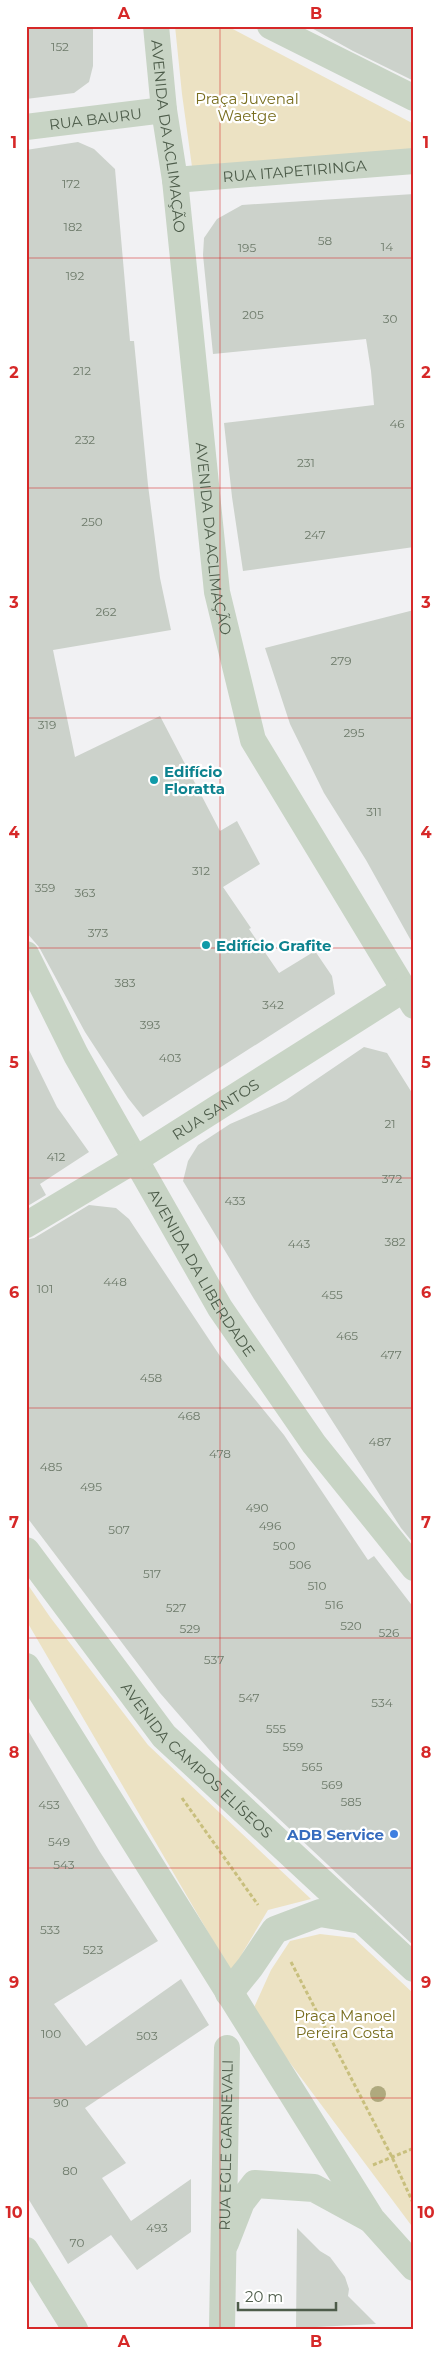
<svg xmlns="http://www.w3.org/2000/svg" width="440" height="2355" viewBox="0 0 440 2355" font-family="Montserrat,sans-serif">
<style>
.green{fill:#ece2c3}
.building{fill:#ccd2cb}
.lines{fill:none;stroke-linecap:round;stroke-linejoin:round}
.path{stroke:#c8bf7d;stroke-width:3;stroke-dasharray:4 2.5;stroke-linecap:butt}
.minor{stroke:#c8d4c5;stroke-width:26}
.tertiary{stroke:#c8d4c5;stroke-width:28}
.tree{fill:#afa97e}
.grid{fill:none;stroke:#d62828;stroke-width:1;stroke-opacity:0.55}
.culture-dot{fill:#0f9aa8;stroke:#fff;stroke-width:2}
.shop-dot{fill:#3f7fe0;stroke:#fff;stroke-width:2}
.labels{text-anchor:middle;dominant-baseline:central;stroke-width:4.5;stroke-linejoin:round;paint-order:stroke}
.number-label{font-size:12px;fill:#6d7a6a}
.park-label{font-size:15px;fill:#796e1f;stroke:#fff}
.street-label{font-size:15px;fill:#4d5c4a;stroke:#fff}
.culture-label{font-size:15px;font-weight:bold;fill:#0d838f;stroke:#fff;text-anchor:start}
.shop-label{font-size:15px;font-weight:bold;fill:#366cbe;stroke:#fff;text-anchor:end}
.neatline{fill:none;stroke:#d62828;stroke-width:2}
.grid-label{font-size:16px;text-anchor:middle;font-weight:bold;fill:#d62828}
</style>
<rect width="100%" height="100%" fill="#f1f1f3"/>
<path class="green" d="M175 26H227L414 124V158L193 174 182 94Z
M26 1582 50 1617 148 1745 311 1899 268 1910 243 1952 233 1975 26 1620Z
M320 1934 354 1938 414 1994V2229L252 2012 271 1970 290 1941Z"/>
<path class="building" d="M26 26H93V66L89 82 74 93 26 99Z
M308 26H414V81L353 51Z
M78 142 94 149 115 169 130 341H134L148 485 160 578 171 630 53 650 75 757 160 716 220 831 237 821 260 864 223 887 251 928 249 929 279 973 315 951 332 976 335 994 143 1117 128 1098 85 1032 39 947 26 932V150Z
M414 194V547L243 571 232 497 224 423 374 405 371 371 366 339 213 354 203 255 204 238 217 219 242 205Z
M414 610V946L366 860 324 793 290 724 265 648Z
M26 1044 57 1107 89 1152 40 1184 46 1195 26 1207Z
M364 1047 387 1053 414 1096V1544L401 1528 254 1299 183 1181 188 1161 198 1145 230 1124 286 1100Z
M89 1205 116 1208 129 1219 222 1359 284 1435 368 1560 374 1556 414 1608V1946L226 1769 160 1693 26 1516V1240L34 1238Z
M26 1727 100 1852 158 1941 54 2004 86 2046 181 1979 209 2025 85 2108 126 2163 102 2178 131 2221 191 2179V2232L137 2270 111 2235 68 2264 26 2195Z
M297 2228 320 2251 330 2257 345 2277 349 2289 348 2296 376 2324 296 2328Z"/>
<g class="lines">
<path class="path" d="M182 1798 258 1905
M291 1962 392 2157 414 2205
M373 2165 414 2148"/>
<g class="minor">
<path id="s1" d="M156 26 164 110 175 180 217 592 253 740 414 1006"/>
<path d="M270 26 414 98"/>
<path id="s2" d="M26 127 164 110"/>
<path id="s3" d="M175 180 414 161"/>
<path id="s4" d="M26 954 76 1055 220 1308 314 1444 414 1568"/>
<path id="s5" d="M26 1225 135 1160 403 990"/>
<path d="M26 2250 75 2329"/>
<path id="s6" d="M222 2329 227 2048"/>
</g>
<g class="tertiary">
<path id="s7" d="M26 1551 164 1736 414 1968"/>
<path d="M26 1667 371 2219 414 2267"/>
<path d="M229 1993 250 1967 275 1930 320 1913 362 1920"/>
<path d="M225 2243 241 2202 255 2184 314 2188 369 2218"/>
</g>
</g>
<circle class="tree" cx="378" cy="2094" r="8"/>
<path class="grid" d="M220 26V2329M26 258H414M26 488H414M26 718H414M26 948H414M26 1178H414M26 1408H414M26 1638H414M26 1868H414M26 2098H414"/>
<g class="culture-dot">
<circle cx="154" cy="780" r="5"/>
<circle cx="206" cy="945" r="5"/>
</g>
<circle class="shop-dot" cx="394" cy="1834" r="5"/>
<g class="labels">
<g class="number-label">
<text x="60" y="46">152</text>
<text x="71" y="183">172</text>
<text x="73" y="226">182</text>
<text x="325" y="240">58</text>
<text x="387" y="246">14</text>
<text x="247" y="247">195</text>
<text x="75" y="275">192</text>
<text x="253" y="314">205</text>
<text x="390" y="318">30</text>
<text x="82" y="370">212</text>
<text x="397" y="423">46</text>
<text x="85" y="439">232</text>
<text x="306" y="462">231</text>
<text x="92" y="521">250</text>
<text x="315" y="534">247</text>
<text x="106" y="611">262</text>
<text x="341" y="660">279</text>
<text x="47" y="724">319</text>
<text x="354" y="732">295</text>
<text x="374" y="811">311</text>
<text x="201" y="870">312</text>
<text x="45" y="887">359</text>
<text x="85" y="892">363</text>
<text x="98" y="932">373</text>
<text x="125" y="982">383</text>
<text x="273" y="1004">342</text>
<text x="150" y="1024">393</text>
<text x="170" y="1057">403</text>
<text x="390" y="1123">21</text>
<text x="56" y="1156">412</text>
<text x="392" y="1178">372</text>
<text x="235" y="1200">433</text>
<text x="395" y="1241">382</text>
<text x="299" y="1243">443</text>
<text x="115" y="1281">448</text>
<text x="45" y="1288">101</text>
<text x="332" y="1294">455</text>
<text x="347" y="1335">465</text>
<text x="391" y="1354">477</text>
<text x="151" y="1377">458</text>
<text x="189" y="1415">468</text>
<text x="380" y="1441">487</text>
<text x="220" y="1453">478</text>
<text x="51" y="1466">485</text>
<text x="91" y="1486">495</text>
<text x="257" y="1507">490</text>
<text x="270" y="1525">496</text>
<text x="119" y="1529">507</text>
<text x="284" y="1545">500</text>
<text x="300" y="1564">506</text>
<text x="152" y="1573">517</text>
<text x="317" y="1585">510</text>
<text x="334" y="1604">516</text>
<text x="176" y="1607">527</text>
<text x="351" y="1625">520</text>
<text x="190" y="1628">529</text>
<text x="389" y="1632">526</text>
<text x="214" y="1659">537</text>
<text x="249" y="1697">547</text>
<text x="382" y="1702">534</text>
<text x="276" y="1728">555</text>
<text x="293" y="1746">559</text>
<text x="312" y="1766">565</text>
<text x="332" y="1784">569</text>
<text x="351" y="1801">585</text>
<text x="49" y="1804">453</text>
<text x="59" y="1841">549</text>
<text x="64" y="1864">543</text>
<text x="50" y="1929">533</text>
<text x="93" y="1949">523</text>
<text x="51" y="2033">100</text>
<text x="147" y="2035">503</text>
<text x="61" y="2102">90</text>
<text x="70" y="2170">80</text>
<text x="157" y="2227">493</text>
<text x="77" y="2242">70</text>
</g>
<g class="park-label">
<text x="247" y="98">Praça Juvenal<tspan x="247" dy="17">Waetge</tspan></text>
<text x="345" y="2015">Praça Manoel<tspan x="345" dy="17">Pereira Costa</tspan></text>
</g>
<g class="street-label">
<text stroke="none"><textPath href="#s2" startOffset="70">RUA BAURU</textPath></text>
<text stroke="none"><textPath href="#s1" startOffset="111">AVENIDA DA ACLIMAÇÃO</textPath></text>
<text stroke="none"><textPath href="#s3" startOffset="120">RUA ITAPETIRINGA</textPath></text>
<text stroke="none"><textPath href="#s1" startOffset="516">AVENIDA DA ACLIMAÇÃO</textPath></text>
<text stroke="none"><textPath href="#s5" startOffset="222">RUA SANTOS</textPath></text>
<text stroke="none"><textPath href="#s4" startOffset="364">AVENIDA DA LIBERDADE</textPath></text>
<text stroke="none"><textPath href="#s7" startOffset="271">AVENIDA CAMPOS ELÍSEOS</textPath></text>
<text stroke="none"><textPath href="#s6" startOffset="184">RUA EGLE GARNEVALI</textPath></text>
</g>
<g class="culture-label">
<text x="164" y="771">Edifício<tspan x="164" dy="17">Floratta</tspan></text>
<text x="216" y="945">Edifício Grafite</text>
</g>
<g class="shop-label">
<text x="384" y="1834">ADB Service</text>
</g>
</g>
<rect width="440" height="2355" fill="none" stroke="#ffffff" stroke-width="55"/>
<path d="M238 2302v8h98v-8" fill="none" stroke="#4d5c4a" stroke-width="2.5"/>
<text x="245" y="2302" font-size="15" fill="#4d5c4a" stroke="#ffffff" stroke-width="4" paint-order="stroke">20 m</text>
<rect x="28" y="28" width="384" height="2300" class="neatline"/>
<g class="grid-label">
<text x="124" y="19">A</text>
<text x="316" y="19">B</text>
<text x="14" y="148">1</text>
<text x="426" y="148">1</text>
<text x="14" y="378">2</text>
<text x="426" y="378">2</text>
<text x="14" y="608">3</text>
<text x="426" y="608">3</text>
<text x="14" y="838">4</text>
<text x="426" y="838">4</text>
<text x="14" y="1068">5</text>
<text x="426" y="1068">5</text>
<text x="14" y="1298">6</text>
<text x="426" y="1298">6</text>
<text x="14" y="1528">7</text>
<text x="426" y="1528">7</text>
<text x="14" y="1758">8</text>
<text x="426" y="1758">8</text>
<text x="14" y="1988">9</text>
<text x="426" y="1988">9</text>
<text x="14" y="2218">10</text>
<text x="426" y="2218">10</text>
<text x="124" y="2347">A</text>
<text x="316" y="2347">B</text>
</g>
</svg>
